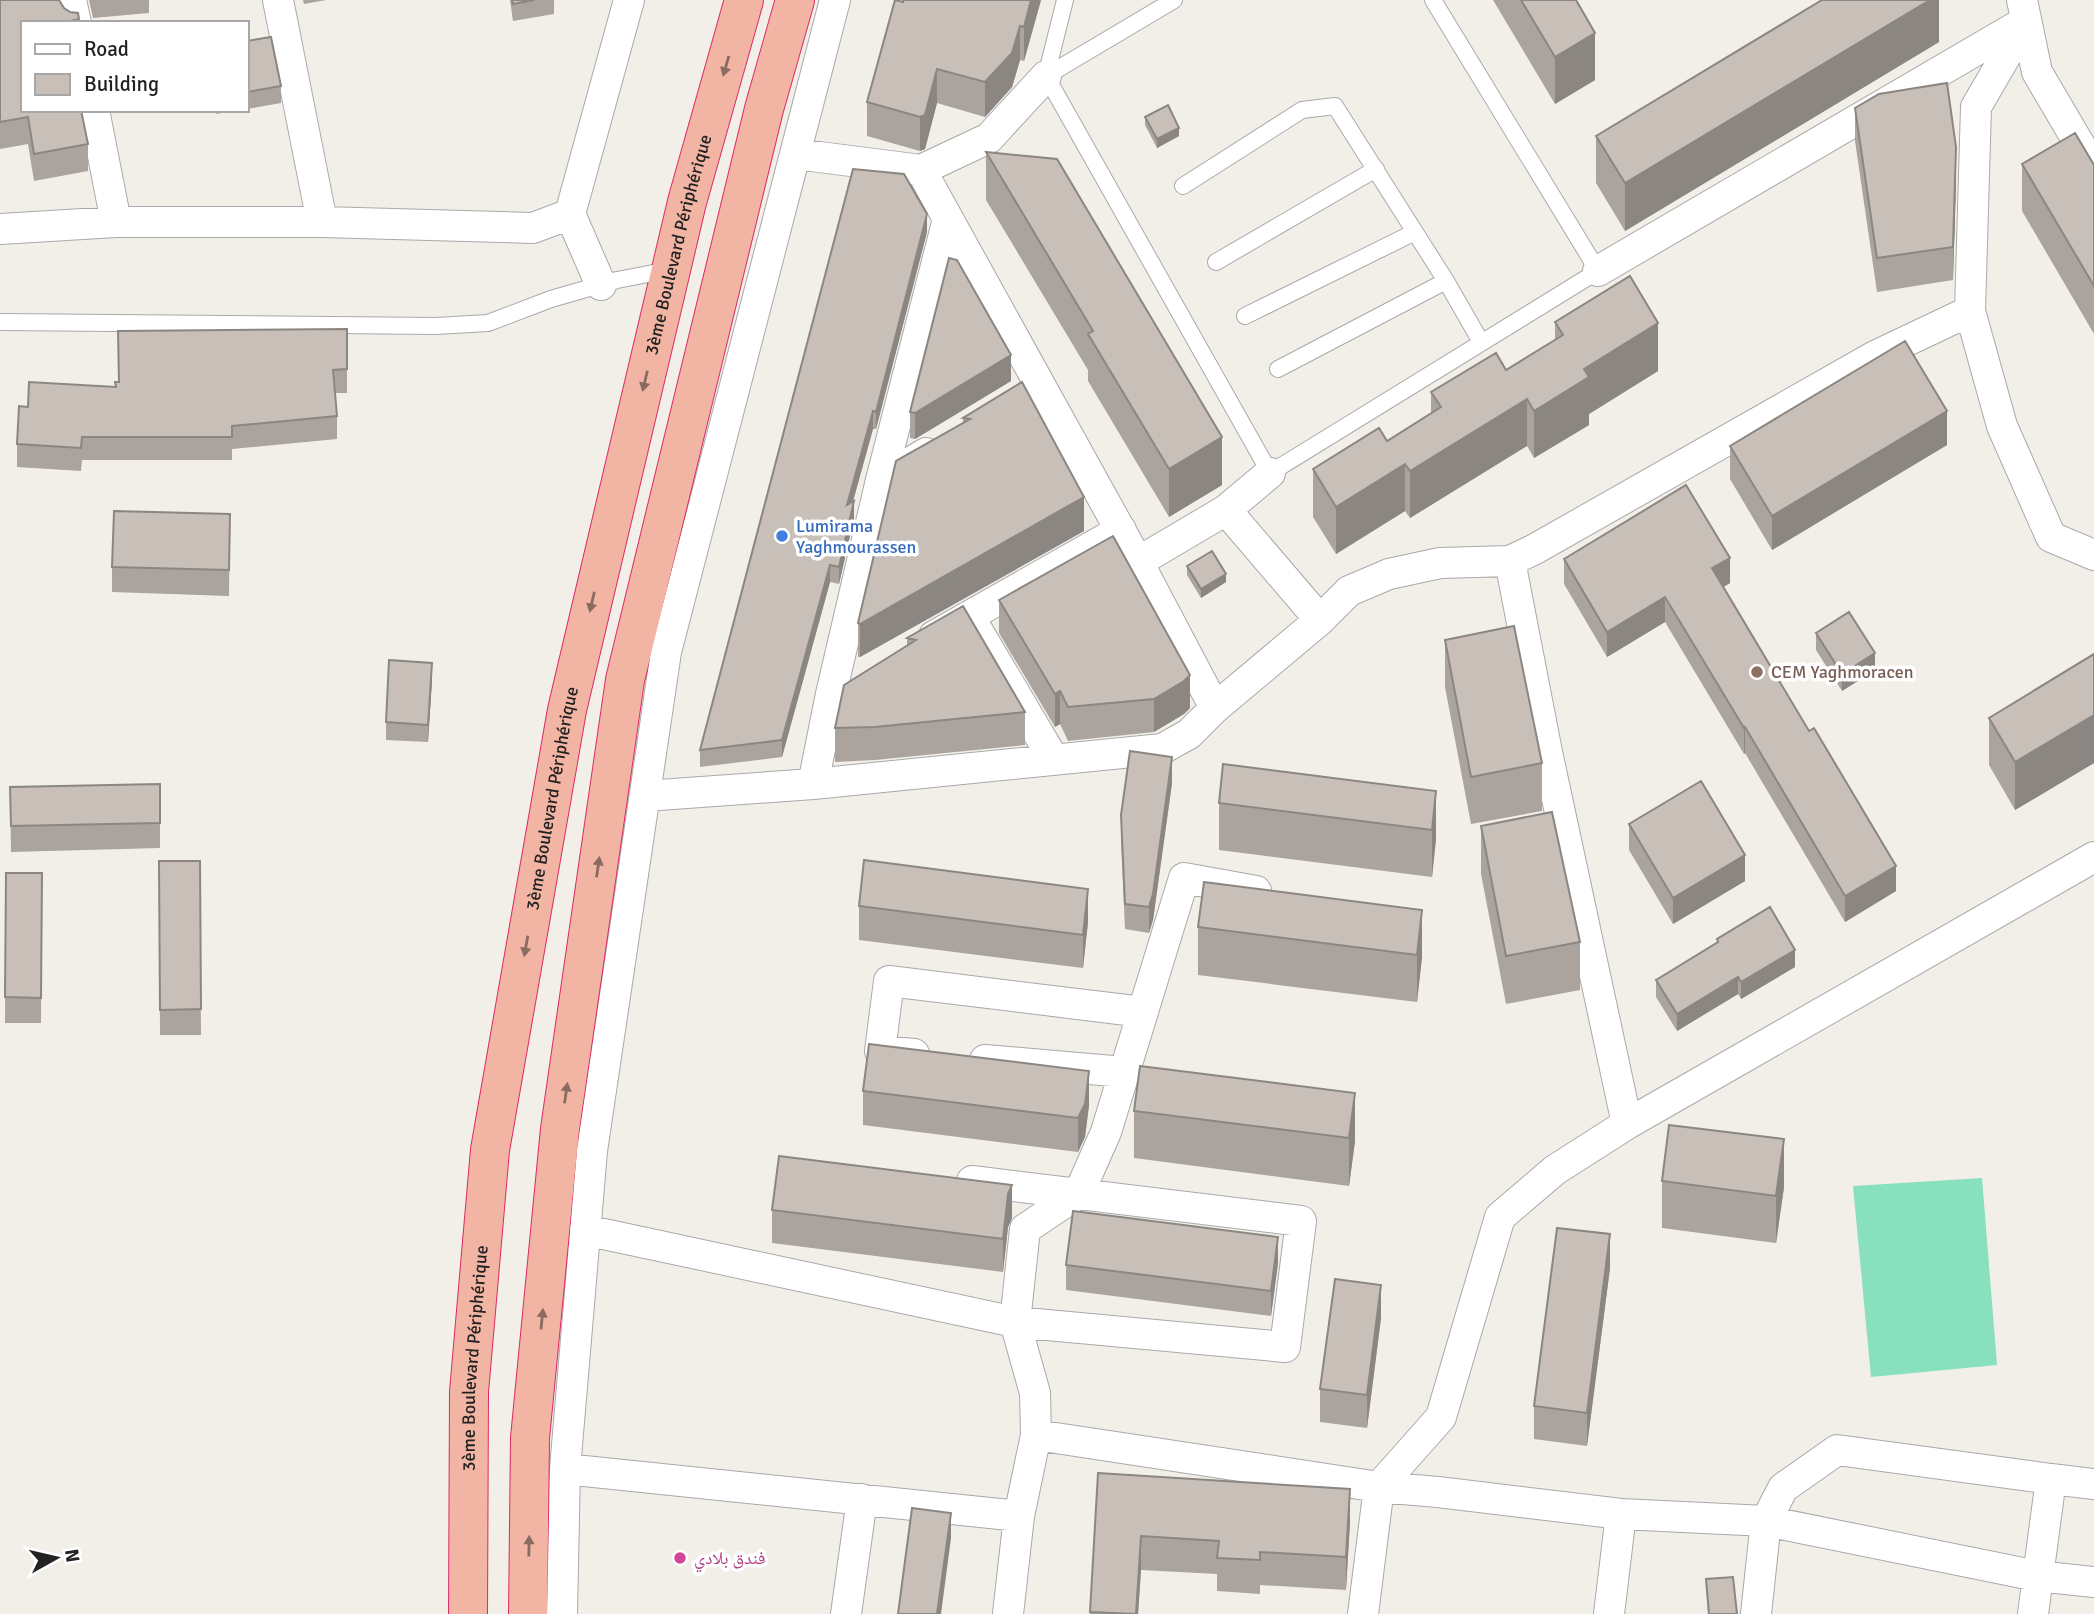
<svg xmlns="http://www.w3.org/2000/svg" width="2094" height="1614" viewBox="0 0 2094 1614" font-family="Signika,'Noto Naskh Arabic',sans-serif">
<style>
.pitch{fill:#88e0be}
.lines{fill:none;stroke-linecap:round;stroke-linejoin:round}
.service-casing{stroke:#a9a9a9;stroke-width:18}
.minor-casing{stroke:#a9a9a9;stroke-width:32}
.trunk-casing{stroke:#dc2a67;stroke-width:40}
.service{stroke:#fff;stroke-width:16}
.minor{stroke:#fff;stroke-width:30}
.trunk{stroke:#f2b4a3;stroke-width:38}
.wall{fill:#aba49e}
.shaded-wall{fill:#8b8681}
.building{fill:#c7bfb8;stroke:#8b8681;stroke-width:2}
.oneway{fill:#8a6b62}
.shop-dot{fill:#3f7fe0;stroke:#fff;stroke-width:2.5}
.education-dot{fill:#8d6e63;stroke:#fff;stroke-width:2.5}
.hotel-dot{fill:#d1479c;stroke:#fff;stroke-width:2.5}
.labels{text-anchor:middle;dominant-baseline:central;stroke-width:7;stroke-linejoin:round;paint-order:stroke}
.street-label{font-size:18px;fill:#222;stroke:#fff}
.shop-label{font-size:18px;fill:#366cbe;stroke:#fff;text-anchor:start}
.education-label{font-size:18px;fill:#785e54;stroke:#fff;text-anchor:start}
.hotel-label{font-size:18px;fill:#b23c85;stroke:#fff;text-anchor:start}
</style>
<rect width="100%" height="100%" fill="#f2efe9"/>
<path class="pitch" d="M1982 1178 1997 1365 1871 1377 1853 1186Z"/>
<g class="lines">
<defs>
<path id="service" d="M1065 0 1046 76 1270 473 1598 271 1433 0
M1046 76 1174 0
M1183 186 1302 110 1335 106 1446 281 1481 342
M1216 262 1376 169
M1245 316 1415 232
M0 322 436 326 488 323 551 299 617 280 669 270
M1278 369 1446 281"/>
<path id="minor" d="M71 0 76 23
M278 0 322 222
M2022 0 2037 72 2094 169
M94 110 116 222
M796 154 921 170 989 138 1046 76
M921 170 1138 562 1226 510 1270 473
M570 214 601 285
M0 229 116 222H322L533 228 570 214 629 0
M1598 271 2026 21 1976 107 1970 311 2002 426 2051 537 2094 555
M881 480 948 219
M1226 510 1320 620
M969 616 1054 760
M934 636 1121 530
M1215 708 1320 620 1349 591 1389 574 1440 563 1510 561
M813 784 831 694 881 480 926 453
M645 796 813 784 1162 749 1189 734 1215 708 1138 562
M914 1054 880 1051 889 981 1143 1012
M985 1060 1124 1072
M1627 1124 1547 752 1510 561 1535 549 1875 356 1970 311
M585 1230 1015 1322 1285 1347 1301 1221 972 1181
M1036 1435 1379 1487 1438 1492 1621 1514 1766 1521 2037 1576 2094 1582
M565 1469 1019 1516
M2051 1479 2094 1484
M562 1614 565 1469 592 1151 666 652 835 0
M846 1614 862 1499
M1008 1614 1019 1516 1036 1435 1035 1393 1015 1322 1025 1229 1079 1193 1106 1132 1184 878 1256 891
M1363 1614 1379 1487 1441 1417 1500 1217 1555 1170 1627 1124 2094 857
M1609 1614 1621 1514
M1756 1614 1766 1521 1783 1488 1837 1450 2051 1479 2033 1614"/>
<g id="trunk">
<path id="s1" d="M468 1614 469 1392 490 1150 567 710 687 202 744 0"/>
<path d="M528 1614 530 1438 560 1129 625 680 764 109 795 0"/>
</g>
</defs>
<use href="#service" class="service-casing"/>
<use href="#minor" class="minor-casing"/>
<use href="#trunk" class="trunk-casing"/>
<use href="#service" class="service"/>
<use href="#minor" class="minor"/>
<use href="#trunk" class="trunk"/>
</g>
<path class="wall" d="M0 0 64 8 79 23H23L88 144V171L34 181 28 144 0 149Z
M89 0H149V13L93 18Z
M303 0H326L304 4Z
M510 0H554V14L513 21Z
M1041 0 1024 61 1020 60 1012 87 985 117 937 103 925 149 920 151 867 136V102Z
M1493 0H1576L1595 80 1555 104Z
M1939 0V42L1625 231 1596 183V136Z
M247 41 281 86V103L247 109Z
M1855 108 1956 180 1953 280 1877 292 1855 141Z
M216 110H240L216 114Z
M1145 117 1179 136 1157 148 1145 125Z
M986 152 1222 485 1169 517 1088 381V370L986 200Z
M2022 164 2094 165V334L2022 211Z
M927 232 876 429H873L853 502 854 518 839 584 830 582 782 757 700 767V750Z
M1555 322 1658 371 1589 414V425L1534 458 1527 446 1410 518 1405 511 1336 554 1313 517V469L1387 441 1431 413V392L1506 370 1555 340Z
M347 329V393H335L337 416V439L232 449V460H82L81 471 17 467V444L28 407 116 387 119 382Z
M1011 381 915 439 910 438V412Z
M1022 382 1084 531 860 657H858V623L963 423V418Z
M1947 445 1772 550 1730 479V446Z
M230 514 229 596 112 592V567Z
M1564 559 1730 583 1723 587 1896 891 1845 922 1745 753 1744 754 1665 622 1607 657 1564 584Z
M1187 566 1226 582 1201 598 1187 575Z
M999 600 1190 708 1184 714 1154 732 1068 741 1060 724 1055 727 999 633Z
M963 606 1025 712V745L875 760 835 762V728L907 646V638Z
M1816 633 1875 670 1842 691 1816 650Z
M1445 640 1542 763V811L1471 824 1445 687Z
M2094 654V763L2015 810 1989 765V718Z
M432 680 428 742 386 740V722Z
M1172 783 1153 920 1149 933 1125 929 1121 840V815Z
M160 784V848L11 852 10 787Z
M1436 791V839L1432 877 1219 850V803Z
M1629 824 1745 881 1673 924 1629 850Z
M1481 826 1580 942V990L1506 1004 1481 874Z
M159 861H200L201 1035H160Z
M6 873H42L41 1023H5Z
M859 906 1088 922 1083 968 859 940Z
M1422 910V957L1417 1002 1198 975V927Z
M1717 939 1795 967 1741 999 1738 994 1677 1031 1656 997V980L1717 943Z
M863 1091 1089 1105 1085 1137 1078 1152 863 1125Z
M1355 1093V1141L1349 1186 1134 1158V1111Z
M1662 1181 1784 1187 1776 1243 1662 1228Z
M772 1210 1012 1218 1008 1227 1003 1272 772 1243Z
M1278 1263 1271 1316 1066 1290V1265Z
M1610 1268 1587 1446 1534 1439V1406Z
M1381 1318 1367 1428 1320 1422V1389Z
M1098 1473 1350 1522 1346 1590 1260 1585V1594L1217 1591V1574L1141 1570 1138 1614H1090Z
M1706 1579 1737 1614H1708Z"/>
<path class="shaded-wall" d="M1031 0H1041L1024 61V27Z
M1930 0H1939V42L1625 231V183Z
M79 19V23H70V21Z
M1020 26V60L1012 87 985 117V82Z
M1595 33V80L1555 104V57Z
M937 69V103L925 149 920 151V117Z
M1179 128V136L1157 148V139Z
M1956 147V180L1953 280V247Z
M927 214V232L876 429V412Z
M1658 323V371L1589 414V425L1534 458V411L1584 369Z
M1011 355V381L915 439V413Z
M1527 399V446L1410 518V471Z
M873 411V429L847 522V505Z
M1947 411V445L1772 550V516Z
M1222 437V485L1169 517V469Z
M1405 464V511L1336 554V507Z
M1084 497V531L860 657V624Z
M854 501V518L839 584V567Z
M1730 558V583L1712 594V568Z
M830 565V582L782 757V740Z
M1226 574V582L1201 598V589Z
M1665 597V622L1607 657V632Z
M1875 653V670L1842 691V674Z
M432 663V680L428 742V725Z
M1190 675V708L1184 714 1154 732V699Z
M1060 691V724L1055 727V694Z
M2094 715V763L2015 810V762Z
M1745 727V753L1744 754V728Z
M1172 757V783L1153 920 1149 933V907Z
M1436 791V839L1432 877V830Z
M1745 855V881L1673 924V898Z
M1896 866V891L1845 922V896Z
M1088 889V922L1083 968V935Z
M1422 910V957L1417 1002V955Z
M1795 950V967L1741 999V982Z
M1738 977V994L1677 1031V1014Z
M1089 1071V1105L1085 1137 1078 1152V1118Z
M1355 1093V1141L1349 1186V1138Z
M1784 1139V1187L1776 1243V1196Z
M1012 1185V1218L1008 1227 1003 1272V1239L1008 1194Z
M1610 1234V1268L1587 1446V1413Z
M1278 1237V1263L1271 1316V1291Z
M1381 1285V1318L1367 1428V1395Z
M1350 1489V1522L1346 1590V1557Z
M951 1513V1538L941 1614H937Z
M1141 1536V1570L1138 1614H1136Z"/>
<path class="building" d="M0 0H59L64 8 70 12 78 13 79 19 70 21V23H23V110H81L88 144 34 154 28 117 0 122Z
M512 0H534L513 4Z
M895 0 903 2V0H1031L1024 27 1020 26 1012 53 985 82 937 69 925 115 920 117 867 102Z
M1521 0H1576L1595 33 1555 57Z
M1822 0H1930L1625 183 1596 136Z
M271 37 281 86 247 92V41Z
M1947 83 1956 147 1953 247 1877 258 1855 108 1879 94Z
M1168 105 1179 128 1157 139 1145 117Z
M2075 133 2094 165V286L2022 164Z
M986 152 1057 159 1222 437 1169 469 1088 334 1093 331Z
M853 169 904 174 927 214 876 412 873 411 847 505 854 501 839 567 830 565 782 740 700 750Z
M949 258 957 260 1011 355 915 413 910 412Z
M1630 276 1658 323 1584 369 1589 377 1534 411 1527 399 1410 471 1405 464 1336 507 1313 469 1379 428 1387 441 1441 407 1431 392 1496 353 1506 370 1563 335 1555 322Z
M347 329V369L333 370 337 416 232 426V437H82L81 448 17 444 19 406 28 407 29 382 116 387 115 382H119L118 331Z
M1905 341 1947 411 1772 516 1730 446Z
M1022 382 1084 497 860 624 858 623 896 461 970 419 963 418Z
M1686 485 1730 558 1712 568 1809 731 1814 728 1896 866 1845 896 1745 727 1744 728 1665 597 1607 632 1564 559Z
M114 511 230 514 229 570 112 567Z
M1113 536 1190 675 1184 681 1154 699 1068 707 1060 691 1055 694 999 600Z
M1212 551 1226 574 1201 589 1187 566Z
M963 606 1025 712 875 727 835 728 844 685 916 640 907 638Z
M1849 612 1875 653 1842 674 1816 633Z
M1514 626 1542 763 1471 777 1445 640Z
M2094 654V715L2015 762 1989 718Z
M389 660 432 663 428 725 386 722Z
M1130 751 1172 757 1153 894 1149 907 1125 904 1121 815Z
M1223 764 1436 791 1432 830 1219 803Z
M1701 781 1745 855 1673 898 1629 824Z
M160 784V823L11 826 10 787Z
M1552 812 1580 942 1506 956 1481 826Z
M864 860 1088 889 1083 935 859 906Z
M159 861H200L201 1009 160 1010Z
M6 873H42L41 998 5 997Z
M1204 882 1422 910 1417 955 1198 927Z
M1770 907 1795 950 1741 982 1738 977 1677 1014 1656 980 1718 942 1717 939Z
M869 1044 1089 1071 1085 1104 1078 1118 863 1091Z
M1140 1066 1355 1093 1349 1138 1134 1111Z
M1669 1125 1784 1139 1776 1196 1662 1181Z
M779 1156 1012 1185 1008 1194 1003 1239 772 1210Z
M1073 1211 1278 1237 1271 1291 1066 1265Z
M1557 1228 1610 1234 1587 1413 1534 1406Z
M1335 1279 1381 1285 1367 1395 1320 1389Z
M1098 1473 1350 1489 1346 1557 1260 1552V1560L1217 1558 1219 1541 1141 1536 1136 1614 1090 1612Z
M912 1508 951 1513 937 1614H898Z
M1733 1577 1737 1614H1709L1706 1579Z"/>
<defs><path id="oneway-solid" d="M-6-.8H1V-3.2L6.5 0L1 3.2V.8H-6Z" transform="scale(1.75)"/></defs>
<g class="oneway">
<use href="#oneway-solid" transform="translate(726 66) rotate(106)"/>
<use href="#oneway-solid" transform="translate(645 381) rotate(103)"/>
<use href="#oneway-solid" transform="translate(592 602) rotate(103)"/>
<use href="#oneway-solid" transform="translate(598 867) rotate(-82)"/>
<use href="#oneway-solid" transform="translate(526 946) rotate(100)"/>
<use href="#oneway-solid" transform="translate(566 1093) rotate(-82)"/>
<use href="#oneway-solid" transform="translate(542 1319) rotate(-84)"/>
<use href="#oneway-solid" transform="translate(529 1546) rotate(-89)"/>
</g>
<circle class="shop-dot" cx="782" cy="536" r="7"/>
<circle class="education-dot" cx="1757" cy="672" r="7"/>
<circle class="hotel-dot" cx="680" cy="1558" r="7"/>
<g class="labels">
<g class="street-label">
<text stroke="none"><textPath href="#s1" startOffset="1390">3ème Boulevard Périphérique</textPath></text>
<text stroke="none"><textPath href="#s1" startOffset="822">3ème Boulevard Périphérique</textPath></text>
<text stroke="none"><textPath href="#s1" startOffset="256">3ème Boulevard Périphérique</textPath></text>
</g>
<g class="shop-label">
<text x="796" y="526">Lumirama<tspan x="796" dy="21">Yaghmourassen</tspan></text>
</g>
<g class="education-label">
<text x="1771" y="672">CEM Yaghmoracen</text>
</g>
<g class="hotel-label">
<text x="694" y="1558">فندق بلادي</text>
</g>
</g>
<rect x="21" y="21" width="228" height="91" fill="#ffffff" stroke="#a7a7a7" stroke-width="2"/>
<rect x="35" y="44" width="35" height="10" fill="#ffffff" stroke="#a7a7a7" stroke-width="2"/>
<text x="84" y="56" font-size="21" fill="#222222">Road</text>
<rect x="35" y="74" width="35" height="21" fill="#c7bfb8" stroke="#a7a7a7" stroke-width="2"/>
<text x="84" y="91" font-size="21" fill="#222222">Building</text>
<g transform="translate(56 1558) rotate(82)" stroke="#ffffff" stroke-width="5" paint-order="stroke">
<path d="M0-5L12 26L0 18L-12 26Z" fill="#222222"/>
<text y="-10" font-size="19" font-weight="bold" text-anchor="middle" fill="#222222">N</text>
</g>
</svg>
